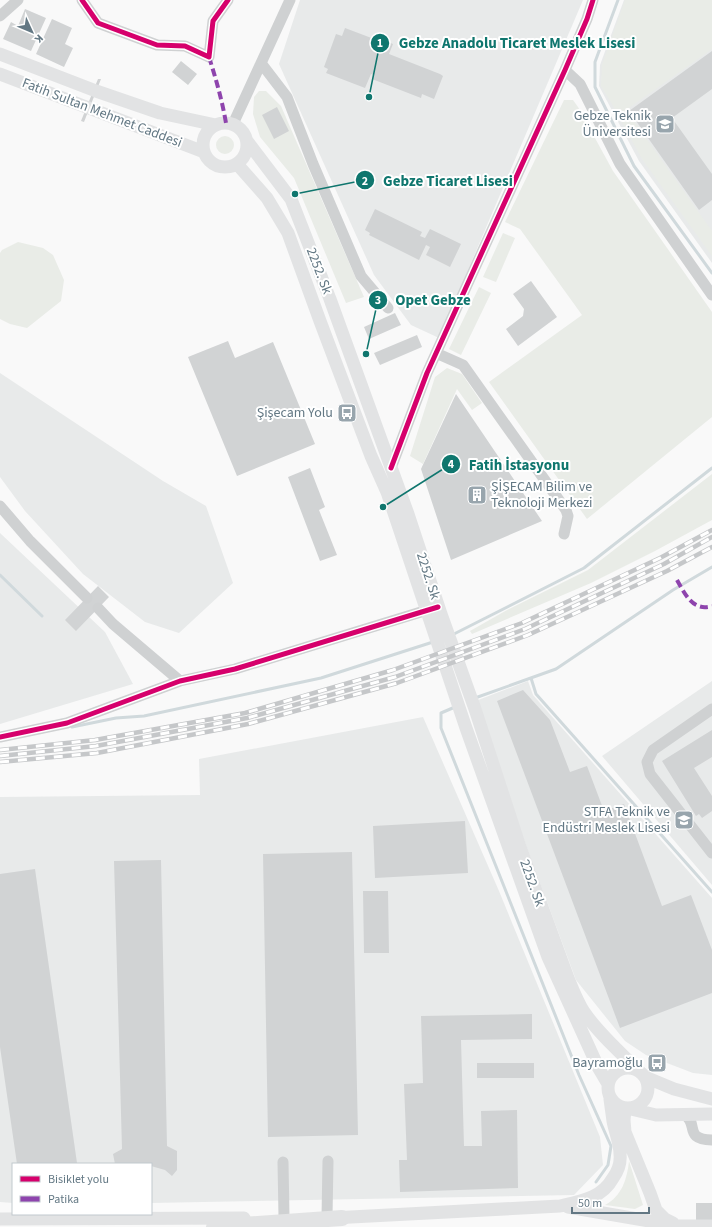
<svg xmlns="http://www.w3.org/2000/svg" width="712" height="1227" viewBox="0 0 712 1227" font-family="'Source Sans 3',sans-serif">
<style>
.built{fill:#e8eaea}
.green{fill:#e9ece7}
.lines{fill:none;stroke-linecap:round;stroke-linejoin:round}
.stream{stroke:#d0d9dc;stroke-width:3}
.building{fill:#d1d3d4}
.minor{stroke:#cfd1d2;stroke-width:11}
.major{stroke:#e2e3e4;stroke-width:13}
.highway{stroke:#e2e3e4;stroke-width:16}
.rail-casing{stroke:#c5c7c9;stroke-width:4.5}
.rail{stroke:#fff;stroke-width:3;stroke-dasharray:9;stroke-linecap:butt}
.quiet{stroke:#8e44ad;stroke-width:4;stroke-dasharray:8 4;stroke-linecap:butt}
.cycleway-casing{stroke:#fff;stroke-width:8}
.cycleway{stroke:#d6006c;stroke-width:5}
.labels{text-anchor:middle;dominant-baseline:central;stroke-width:4;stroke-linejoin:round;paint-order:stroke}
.street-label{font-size:14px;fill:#637884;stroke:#fff}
.poi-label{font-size:14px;fill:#637884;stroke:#fff;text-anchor:end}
.leader{fill:none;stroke:#0f766e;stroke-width:1.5}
.callout-dot{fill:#0f766e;stroke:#fff;stroke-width:1.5}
.mark-label{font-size:12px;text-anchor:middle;font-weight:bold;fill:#fff}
.callout-label{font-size:15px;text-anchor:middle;font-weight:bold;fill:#0f766e;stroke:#fff;stroke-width:4;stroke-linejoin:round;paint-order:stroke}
</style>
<rect width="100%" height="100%" fill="#f9f9f9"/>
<path class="built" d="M300 0H583L439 338 411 325 374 275 279 64Z
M624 0H712V263L639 161 599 86 600 65Z
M0 373 163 481 206 506 233 583 179 633 145 622 83 574 25 511 0 477Z
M0 533 105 632 133 684 0 724Z
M528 681 533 695 712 898V1075L693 1073 646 1055 625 1041 576 980 473 702Z
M712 681V885L602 756Z
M423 717 499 891 600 1137 603 1165 574 1195 151 1203V1164H13V1203L0 1202V797L200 795 199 759Z"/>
<path class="green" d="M625 0H712V49L626 110 712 231V256L642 159 612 104 601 86 602 65Z
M259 91H266L281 106 364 297 346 303 294 178 260 137 253 114 254 97Z
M564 100H573L578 107 613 171 712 312V417L587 519 489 382 582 315 520 229 505 222Z
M216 145a9 9 0 1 1 18 0a9 9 0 1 1-18 0Z
M503 233 515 238 496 282 483 277Z
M18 242 43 248 53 255 64 280 61 301 27 328 10 324 0 319V253L2 250Z
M479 287 491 293 461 355 449 349Z
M447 368 462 374 482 403 472 410 457 389 423 464 410 456 435 377Z
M712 474V520L655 551 591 583 472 634 470 631 507 610 588 570Z
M629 1161 643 1205 635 1209 605 1205C622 1196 627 1179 629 1161Z"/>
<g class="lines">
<path class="stream" d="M618 0 595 62V87L634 166 712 273
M0 575 42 616
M452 635 584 568 712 468
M531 678 536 694 712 892
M475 698 556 669 673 590 712 567
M455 707 441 713V728L579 1075 611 1146 608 1165 596 1182
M72 727 116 718 144 716 321 678 433 642"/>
</g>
<path class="building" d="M25 9 46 18 31 51 3 39 11 22 18 26Z
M52 19 72 28 65 44 73 48 64 67 36 54Z
M345 28 382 42 381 44 387 47 388 42 393 44 389 54 440 74 443 76 434 99 422 94 421 98 372 79 374 75 371 74 365 88 326 73 328 69 324 67 336 34 342 36Z
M712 51V89L672 118 712 174V200L699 210 629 111Z
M181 61 197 74 188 85 172 72Z
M98 79H101L84 122 81 121Z
M277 107 289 131 274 139 262 115Z
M375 209 422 232 420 236 425 238 430 229 461 244 450 267 426 255 430 247 426 245 419 260 369 235 370 233 365 230Z
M531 281 557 317 518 346 506 329 523 316 524 309 513 294Z
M395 313 401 325 369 339 364 327Z
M417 335 422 347 380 365 374 353Z
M228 341 235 358 273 342 315 444 237 476 188 357Z
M456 394 542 521 451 560 421 469Z
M310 468 325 507 319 510 337 555 320 561 288 477Z
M98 586 109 597 76 631 65 620Z
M523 690 550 720 570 772 587 766 604 811 624 804 662 906 691 895 712 950V993L620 1028 497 701Z
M712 730V757L694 768 712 796V811L702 818 699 814 696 816 662 761Z
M465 821 468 873 375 878 373 826Z
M352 852 358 1135 268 1137 263 854Z
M161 860 167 1146 177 1151V1170L172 1176 165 1170 151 1166V1164H115L113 1154 122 1149 114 861Z
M35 869 77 1163 70 1164H17L0 1047V874Z
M363 891H388L389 953H364Z
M532 1014V1039L461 1040 464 1146H482L481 1111 517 1110 518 1188 400 1192 399 1160H407L404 1084 423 1083 421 1016Z
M477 1063H534V1078H477Z
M696 1203H712V1220H696Z"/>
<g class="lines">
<path class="minor" d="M82 0 98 23 157 45 185 46 209 57 213 21 228 0
M0 16 18 0
M261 63 287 97 313 164 361 276 388 308
M565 70 580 84 620 164 712 295
M233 124 290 0
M436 353 463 365 566 510 568 516 564 534
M391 468 427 373 565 70 587 19 593 0
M0 506 30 541 87 598
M98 608 113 624 180 681
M712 709 653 750 647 762 650 774 712 853
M0 737 67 723 180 681 235 669 434 608
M685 1115C699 1124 683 1139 712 1140
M283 1162 284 1217
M327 1217 328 1161"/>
<path class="major" d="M0 54 96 91 160 113 216 125
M0 74 204 152
M203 145a22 22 0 1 1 44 0a22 22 0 1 1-44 0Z
M247 141 291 199 330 299 408 514 441 614 475 709 519 844 568 978C573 990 577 1001 584 1012 599 1034 621 1053 640 1072
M237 164 267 198 288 233 320 321 371 456 387 492 466 728 548 957 598 1067 608 1084
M608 1088a20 20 0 1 1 40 0a20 20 0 1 1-40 0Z
M645 1077 674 1089 712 1099
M625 1109 624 1120 625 1132 650 1193 656 1210 665 1219 673 1223
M631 1109 656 1115 712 1114
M568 1207 678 1226H712
M332 1218 560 1206C582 1201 602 1198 613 1178 618 1171 621 1163 620 1154 620 1143 615 1132 613 1121 612 1114 611 1106 610 1099
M0 1219 244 1218"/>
<path class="highway" d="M214 1227 342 1218"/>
<defs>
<path id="rail" d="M0 750 95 740 245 713 393 670 522 623 660 558 712 530
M0 756 96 746 247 718 395 677 525 629 664 564 712 537
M0 762 97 753 248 724 397 683 528 635 667 571 712 547"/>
</defs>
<use href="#rail" class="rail-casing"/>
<use href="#rail" class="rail"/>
<path class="quiet" d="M209 57C216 79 222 100 226 123
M677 580C685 594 693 612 712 606"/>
<defs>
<path id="cycleway" d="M82 0 98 23 157 45 185 46 209 57 213 21 228 0
M391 468 427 373 565 70 587 19 593 0
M0 737 67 723 180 681 235 669 438 607"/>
</defs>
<use href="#cycleway" class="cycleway-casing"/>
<use href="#cycleway" class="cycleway"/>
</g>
<defs>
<symbol id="university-square" viewBox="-11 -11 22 22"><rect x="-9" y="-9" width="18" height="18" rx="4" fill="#98a5ad" stroke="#fff"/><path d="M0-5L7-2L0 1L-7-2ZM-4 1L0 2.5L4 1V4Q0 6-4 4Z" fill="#fff"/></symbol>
<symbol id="bus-square" viewBox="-11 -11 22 22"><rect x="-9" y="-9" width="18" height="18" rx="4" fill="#98a5ad" stroke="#fff"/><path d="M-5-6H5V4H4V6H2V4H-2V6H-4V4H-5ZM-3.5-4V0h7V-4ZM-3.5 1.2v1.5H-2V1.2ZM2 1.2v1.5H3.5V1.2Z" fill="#fff"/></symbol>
<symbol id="building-square" viewBox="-11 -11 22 22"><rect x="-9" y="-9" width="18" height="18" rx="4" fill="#98a5ad" stroke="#fff"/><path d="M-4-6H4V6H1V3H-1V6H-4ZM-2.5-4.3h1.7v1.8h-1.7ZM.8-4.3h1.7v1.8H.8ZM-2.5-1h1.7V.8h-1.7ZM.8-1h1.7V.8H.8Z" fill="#fff"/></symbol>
<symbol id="school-square" viewBox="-11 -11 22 22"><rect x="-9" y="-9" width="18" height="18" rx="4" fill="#98a5ad" stroke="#fff"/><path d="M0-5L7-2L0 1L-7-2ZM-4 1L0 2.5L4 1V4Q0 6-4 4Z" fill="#fff"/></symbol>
</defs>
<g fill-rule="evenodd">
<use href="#university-square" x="654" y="113" width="22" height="22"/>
<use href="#bus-square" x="336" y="402" width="22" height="22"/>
<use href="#building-square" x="466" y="484" width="22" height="22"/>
<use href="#school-square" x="673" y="809" width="22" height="22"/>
<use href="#bus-square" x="646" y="1052" width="22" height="22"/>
</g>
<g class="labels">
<g class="street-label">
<text transform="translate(102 113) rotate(21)">Fatih Sultan Mehmet Caddesi</text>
<text transform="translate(319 271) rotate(69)">2252. Sk</text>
<text transform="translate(428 576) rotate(72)">2252. Sk</text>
<text transform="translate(532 883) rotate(70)">2252. Sk</text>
</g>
<g class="poi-label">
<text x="651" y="116">Gebze Teknik<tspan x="651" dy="16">Üniversitesi</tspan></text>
<text x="333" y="413">Şişecam Yolu</text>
<text x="491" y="487" text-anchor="start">ŞİŞECAM Bilim ve<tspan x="491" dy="16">Teknoloji Merkezi</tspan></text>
<text x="670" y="812">STFA Teknik ve<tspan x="670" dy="16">Endüstri Meslek Lisesi</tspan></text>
<text x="643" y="1063">Bayramoğlu</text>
</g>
</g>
<path class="leader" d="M369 97L380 43M295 194L365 180M366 354L378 300M383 507L451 464"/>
<g class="callout-dot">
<circle cx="369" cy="97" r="4"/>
<circle cx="295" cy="194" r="4"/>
<circle cx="366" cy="354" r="4"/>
<circle cx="383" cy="507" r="4"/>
<circle cx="380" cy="43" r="10"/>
<circle cx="365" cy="180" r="10"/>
<circle cx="378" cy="300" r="10"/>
<circle cx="451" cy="464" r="10"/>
</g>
<g class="mark-label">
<text x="380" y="47">1</text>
<text x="365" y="185">2</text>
<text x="378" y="304">3</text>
<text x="451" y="468">4</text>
</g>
<g class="callout-label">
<text x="517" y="48">Gebze Anadolu Ticaret Meslek Lisesi</text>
<text x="448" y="186">Gebze Ticaret Lisesi</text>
<text x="433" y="305">Opet Gebze</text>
<text x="519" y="470">Fatih İstasyonu</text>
</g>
<rect x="12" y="1163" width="140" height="52" fill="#ffffff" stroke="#c1c9ce"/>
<rect x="20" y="1176" width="20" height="6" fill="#d6006c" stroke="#c1c9ce"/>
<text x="48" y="1183" font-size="12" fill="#637884">Bisiklet yolu</text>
<rect x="20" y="1196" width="20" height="6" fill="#8e44ad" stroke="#c1c9ce"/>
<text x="48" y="1203" font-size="12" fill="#637884">Patika</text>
<g transform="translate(32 32) rotate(134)" stroke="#ffffff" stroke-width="3" paint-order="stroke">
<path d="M0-3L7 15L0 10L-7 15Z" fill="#637884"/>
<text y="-6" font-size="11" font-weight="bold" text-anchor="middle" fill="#637884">K</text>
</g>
<path d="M572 1207v6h77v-6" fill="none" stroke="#637884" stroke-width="2"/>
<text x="578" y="1207" font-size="12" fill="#637884" stroke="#ffffff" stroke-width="3" paint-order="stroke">50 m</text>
</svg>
